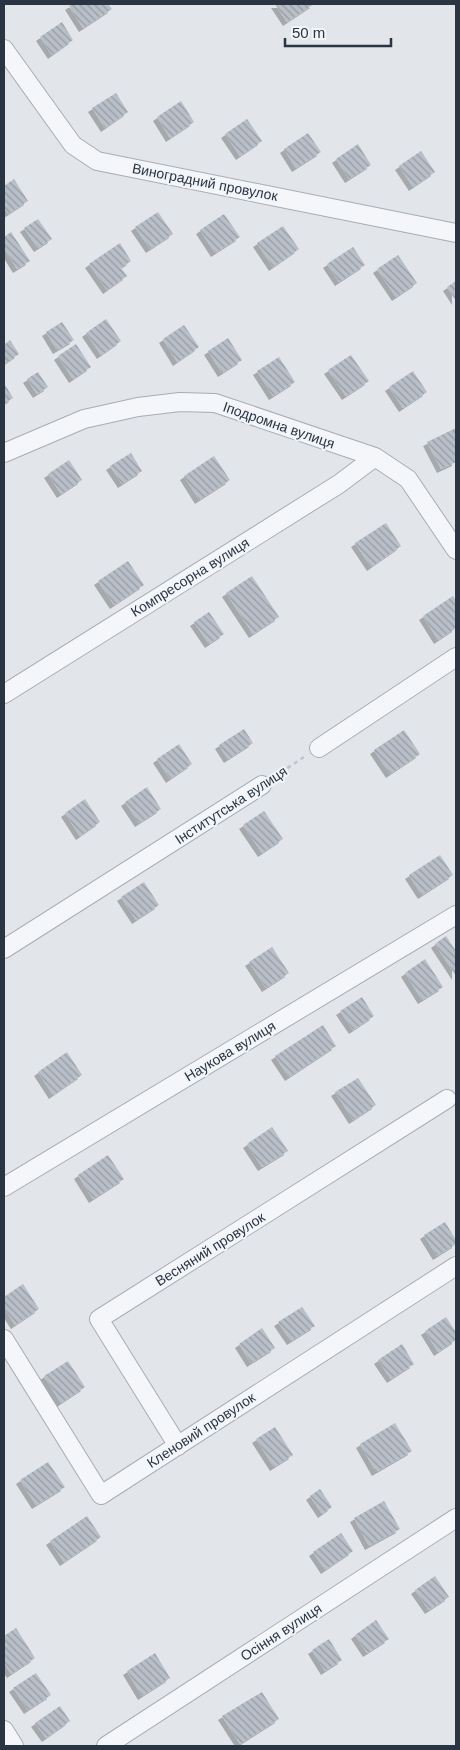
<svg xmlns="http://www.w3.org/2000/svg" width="460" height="1750" viewBox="0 0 460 1750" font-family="Helvetica,sans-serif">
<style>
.building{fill:url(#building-back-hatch);filter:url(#shadow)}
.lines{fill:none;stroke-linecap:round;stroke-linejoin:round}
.minor-casing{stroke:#a7adb5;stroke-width:20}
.path{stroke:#c0c4ca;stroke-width:2.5;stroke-dasharray:4 4;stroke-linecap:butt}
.minor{stroke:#f5f6f9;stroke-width:18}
.labels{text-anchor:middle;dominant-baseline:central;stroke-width:4;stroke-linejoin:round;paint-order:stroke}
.street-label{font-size:14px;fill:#2a3443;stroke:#f2f5f8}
</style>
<defs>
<pattern id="building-back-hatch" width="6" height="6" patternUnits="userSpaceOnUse" patternTransform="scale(1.25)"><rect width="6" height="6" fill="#b9bfc8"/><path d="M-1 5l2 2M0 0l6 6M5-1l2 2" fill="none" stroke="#979ca4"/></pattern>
<filter id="shadow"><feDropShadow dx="-4" dy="4" stdDeviation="0" flood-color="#0004"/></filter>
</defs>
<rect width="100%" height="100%" fill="#e2e6ea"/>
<path class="building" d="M72 4H108L112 9 83 28 69 6Z
M275 4H314L287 22Z
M62 22 73 40 52 55 40 37Z
M116 93 128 112 105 128 92 108Z
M181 101 194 122 170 138 157 117Z
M247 119 262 141 240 156 225 134Z
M308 133 321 152 296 168 284 149Z
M358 144 371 165 349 179 336 159Z
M421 151 435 172 413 187 399 166Z
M14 179 28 201 8 214 4 207V186Z
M158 212 173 234 150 249 135 227Z
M224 214 240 237 215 253 200 230Z
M38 219 52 239 38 248 24 228Z
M283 226 299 249 273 267 257 243Z
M11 232 30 261 17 269 4 248V237Z
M120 243 131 261 121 268 127 276 107 290 89 264Z
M353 247 365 265 339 282 327 264Z
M398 255 417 283 396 297 377 269Z
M456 281V301L447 287Z
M106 319 121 341 101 355 86 333Z
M62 322 74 340 57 350 46 332Z
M184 325 199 347 177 362 163 339Z
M228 338 242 360 222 373 208 351Z
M10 340 19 354 4 364V345Z
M76 344 91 367 73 379 58 356Z
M351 355 369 381 346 396 328 370Z
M279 357 295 382 273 396 257 371Z
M413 371 427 392 403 408 389 387Z
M38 372 48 387 37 394 27 379Z
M4 383 13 398 4 404Z
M456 428V462L441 469 427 442Z
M131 453 142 471 122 484 110 466Z
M214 456 230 480 199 500 184 476Z
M69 460 82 480 61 494 48 474Z
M386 523 401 546 371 567 355 543Z
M128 561 144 585 114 605 98 581Z
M252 576 279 617 253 634 226 593Z
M453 596 456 601V628L438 640 423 616Z
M209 612 224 634 209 644 194 622Z
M244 729 253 743 228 759 219 745Z
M404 730 420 754 390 774 374 750Z
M179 744 192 764 170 779 157 759Z
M147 787 161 809 139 823 125 802Z
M85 799 100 822 80 836 65 813Z
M264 811 283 839 262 853 243 825Z
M440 855 453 875 422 895 409 875Z
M144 882 159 905 136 920 121 897Z
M446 936 456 951V976L435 944Z
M272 947 289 973 266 988 249 962Z
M425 959 443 987 422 1000 405 973Z
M362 997 374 1016 353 1030 340 1011Z
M323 1025 336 1046 289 1077 275 1056Z
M67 1052 82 1075 53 1095 38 1072Z
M358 1078 376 1105 353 1120 335 1092Z
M272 1127 288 1151 262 1167 247 1144Z
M108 1155 124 1179 93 1199 78 1175Z
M445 1222 456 1240V1244L437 1256 424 1235Z
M23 1284 39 1309 15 1325 4 1308V1297Z
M302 1307 315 1326 291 1341 278 1322Z
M446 1317 456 1332V1340L438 1352 425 1331Z
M262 1328 275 1348 251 1363 239 1344Z
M402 1344 414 1364 391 1379 378 1360Z
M68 1361 85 1387 61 1403 44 1376Z
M395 1423 412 1451 376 1472 360 1444Z
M275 1427 293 1455 274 1467 256 1439Z
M48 1462 65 1487 36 1505 20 1480Z
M320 1489 332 1507 322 1514 310 1496Z
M384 1501 400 1529 369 1546 354 1518Z
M87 1516 101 1537 64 1562 50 1541Z
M341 1533 353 1551 325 1570 313 1552Z
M435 1576 449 1597 429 1610 415 1590Z
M376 1620 389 1639 367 1653 355 1635Z
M16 1628 35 1658 11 1674 4 1663V1636Z
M329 1639 342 1660 325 1671 312 1650Z
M155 1653 170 1678 142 1696 127 1671Z
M36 1673 51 1695 28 1710 13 1688Z
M262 1692 279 1719 240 1744 222 1716Z
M60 1706 70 1721 46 1738 35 1723Z"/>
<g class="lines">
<defs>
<path id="minor" d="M4 49 73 145 97 161 456 233
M4 453 84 419 138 407 180 402 215 403 375 457 408 479 456 550
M4 694 339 484 375 457
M319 748 456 657
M4 949 262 785
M4 1187 456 915
M4 1339 101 1495 456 1266
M178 1446 99 1319 447 1099
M4 1730 14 1746
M106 1746 456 1518"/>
</defs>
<use href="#minor" class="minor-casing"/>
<path class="path" d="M274 777 307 755"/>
<use href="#minor" class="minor"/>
</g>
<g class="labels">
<g class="street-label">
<text transform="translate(205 182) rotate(11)">Виноградний провулок</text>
<text transform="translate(279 425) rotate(19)">Іподромна вулиця</text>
<text transform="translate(190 577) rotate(-32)">Компресорна вулиця</text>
<text transform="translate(231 805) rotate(-33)">Інститутська вулиця</text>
<text transform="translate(230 1051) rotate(-31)">Наукова вулиця</text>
<text transform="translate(210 1249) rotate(-32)">Весняний провулок</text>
<text transform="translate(201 1430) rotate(-33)">Кленовий провулок</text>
<text transform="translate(281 1632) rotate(-33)">Осіння вулиця</text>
</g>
</g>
<rect width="460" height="1750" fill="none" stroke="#2a3443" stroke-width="10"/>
<path d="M285 38v8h106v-8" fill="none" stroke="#2a3443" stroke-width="2.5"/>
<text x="292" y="38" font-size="15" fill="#2a3443" stroke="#f2f5f8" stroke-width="4" paint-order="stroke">50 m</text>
</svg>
